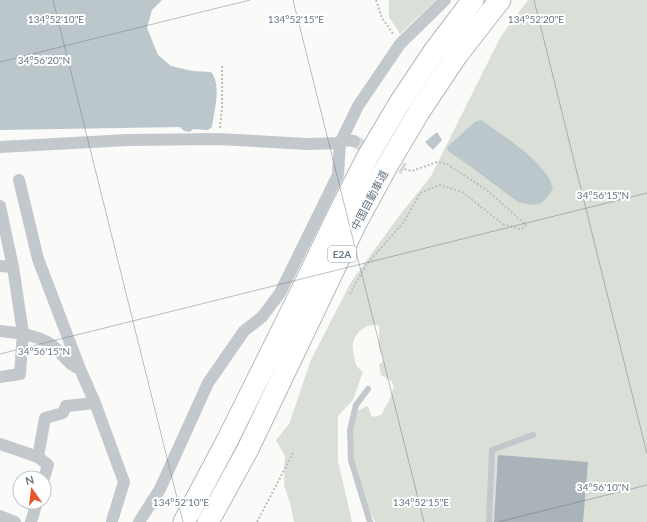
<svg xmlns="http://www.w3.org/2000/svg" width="647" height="522" viewBox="0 0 647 522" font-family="Lato,'Noto Sans JP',sans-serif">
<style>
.green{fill:#dadfd7}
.water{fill:#bbc7cb}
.building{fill:#aab3b9}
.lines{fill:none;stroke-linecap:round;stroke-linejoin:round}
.street-tunnel{stroke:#d5d9db;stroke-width:12;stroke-dasharray:12 6;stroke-linecap:butt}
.highway-casing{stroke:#b4b9bd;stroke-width:23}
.path{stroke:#bbbfc2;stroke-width:2;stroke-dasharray:2 2;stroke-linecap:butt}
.lane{stroke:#c3c8cc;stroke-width:6}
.street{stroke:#c3c8cc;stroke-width:12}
.highway{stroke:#fff;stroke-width:21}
.ticks{fill:none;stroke:#657683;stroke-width:1;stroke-opacity:0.45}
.labels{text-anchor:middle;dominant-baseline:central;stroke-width:4;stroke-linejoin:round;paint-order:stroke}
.shield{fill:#fff;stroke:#939fa8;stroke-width:1}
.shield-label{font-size:10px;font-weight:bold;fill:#657683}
.street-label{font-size:11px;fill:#657683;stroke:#fff}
.ticks-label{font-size:10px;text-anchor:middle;fill:#657683;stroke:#fff;stroke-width:4;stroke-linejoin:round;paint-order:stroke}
</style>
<rect width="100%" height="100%" fill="#fafaf8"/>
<path class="green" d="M389 0H436L400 34 389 17Z
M528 0H647V522H375L359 487 349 446 352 413 368 406 372 417 381 415 389 401 394 386 391 381 381 375 379 365 384 360 379 348V326C369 321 355 332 353 343 352 345 355 362 356 365 358 368 361 370 363 372L353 400 338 416V461L352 522H294L290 503 284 485 285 456 276 440 289 424 311 360 351 282 399 216 431 176 501 36Z"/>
<path class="water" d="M0 0H162L152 10 147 28 158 55 171 66 192 71 211 72C222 86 214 110 212 127L208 130 193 129 190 132 184 131 180 127 0 130Z
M481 120C503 136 534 154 548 177 551 180 551 185 553 189 542 206 538 207 518 202L467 164 448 151 447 147 475 122Z
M437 132 442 140 433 150 425 142Z"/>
<path class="building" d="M498 455 588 462 583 522H494Z"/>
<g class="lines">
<path class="street-tunnel" d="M354 141 404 169"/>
<defs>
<path id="highway" d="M184 522 228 439 301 292 338 215 367 158 399 104 435 50 473 0
M208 522 248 449 356 223 387 166 419 112 457 55 500 0"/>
</defs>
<use href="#highway" class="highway-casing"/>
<path class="path" d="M376 0 382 18 394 35
M220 128 222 108V64
M350 294 366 265 404 222 420 193 440 185 462 192 503 224 519 229 524 228 526 225 488 191 447 164 437 162 412 171 404 169
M257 522 294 451"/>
<path class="lane" d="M368 389 356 405 350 430 351 460 370 522
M489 522 492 450 533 435"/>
<path class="street" d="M0 147 127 140 218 139 308 144 340 143 346 140 354 141
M19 180 38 259 80 369
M0 206 13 267 23 333 20 374 0 377
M0 266 13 267
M0 331C16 333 34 334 49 343 61 350 67 365 80 369L95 403 124 482 112 521
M0 444 38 457 48 465 44 478
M38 457 45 418 63 413 66 406 95 403
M0 516 15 522
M31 522 37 502
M139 522 160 489 208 383 244 331 262 317 280 293 338 175 340 143 358 106 400 44 445 0"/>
<use href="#highway" class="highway"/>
</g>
<path class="ticks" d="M53 0 183 522M293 0 424 522M534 0 647 454M0 62 250 0M0 354 647 193M498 522 647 485"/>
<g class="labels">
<rect class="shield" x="328" y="246" width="28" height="16" rx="3"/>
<g class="shield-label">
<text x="342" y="254">E2A</text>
</g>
<g class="street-label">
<text transform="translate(369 200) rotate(-62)">中国自動車道</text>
</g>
</g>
<g class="ticks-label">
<text x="56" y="23">134°52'10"E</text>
<text x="296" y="23">134°52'15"E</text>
<text x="536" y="23">134°52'20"E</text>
<text x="44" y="64">34°56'20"N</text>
<text x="603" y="199">34°56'15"N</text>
<text x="44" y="355">34°56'15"N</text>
<text x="603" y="491">34°56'10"N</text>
<text x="181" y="506">134°52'10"E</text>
<text x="421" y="506">134°52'15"E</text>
</g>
<g transform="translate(32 490) rotate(346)"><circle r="19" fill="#ffffff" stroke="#c1c8cd"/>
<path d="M0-3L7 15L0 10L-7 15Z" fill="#e4572e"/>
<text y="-6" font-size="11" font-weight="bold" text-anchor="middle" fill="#657683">N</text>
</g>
</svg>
